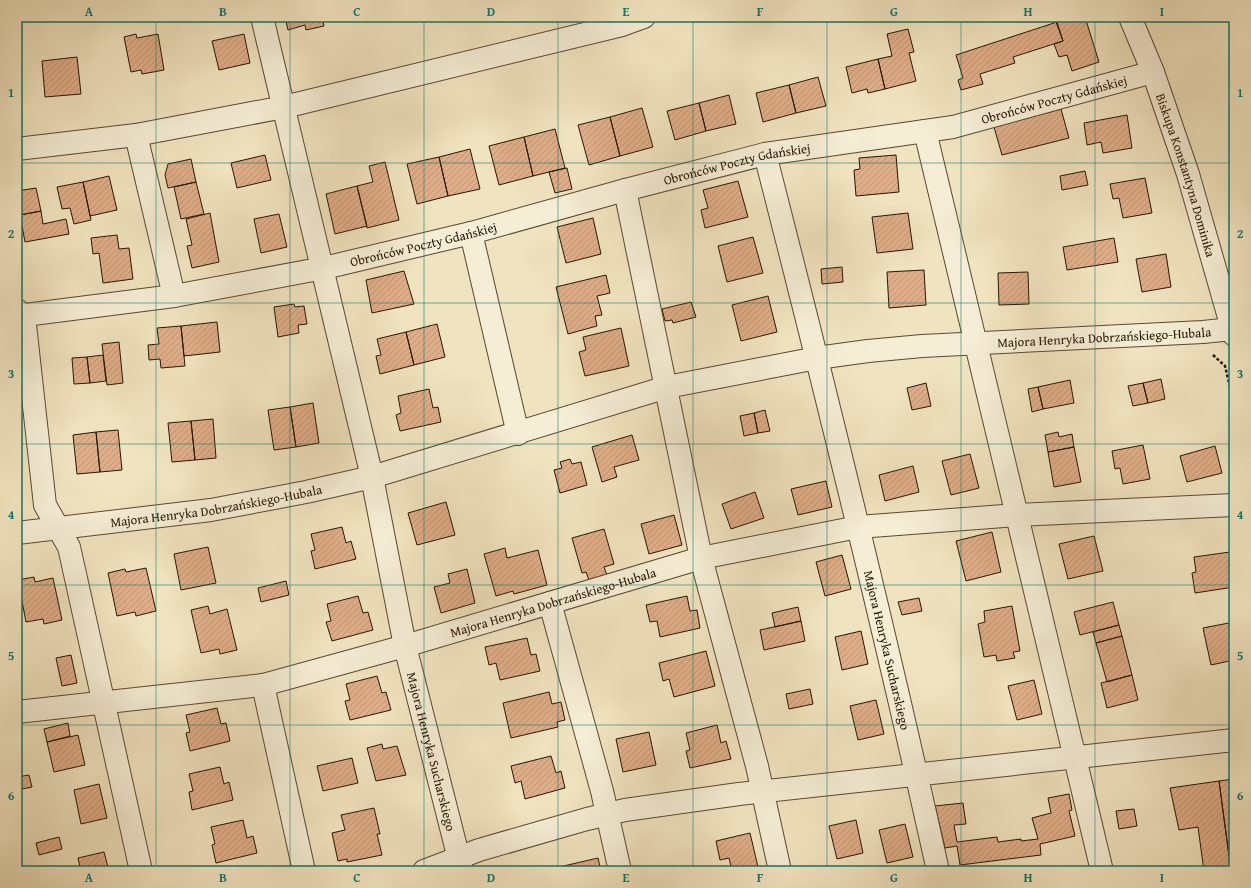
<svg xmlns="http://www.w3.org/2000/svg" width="1251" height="888" viewBox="0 0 1251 888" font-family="'Gentium Book Plus',serif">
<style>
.building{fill:url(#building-hatch);stroke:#271600}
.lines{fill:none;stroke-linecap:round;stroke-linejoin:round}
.minor-casing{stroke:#594930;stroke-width:24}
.path{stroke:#271600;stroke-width:2.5;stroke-dasharray:3 2;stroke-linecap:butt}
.minor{stroke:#f5edd5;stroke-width:22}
.grid{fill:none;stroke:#0f766e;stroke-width:1;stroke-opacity:0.55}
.labels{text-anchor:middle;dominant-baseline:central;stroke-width:4;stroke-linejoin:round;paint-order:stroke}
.street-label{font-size:13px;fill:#271600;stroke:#f5edd5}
.neatline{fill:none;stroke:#0f766e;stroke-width:1.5}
.grid-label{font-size:13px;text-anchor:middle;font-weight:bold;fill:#0f766e}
</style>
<defs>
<pattern id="building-hatch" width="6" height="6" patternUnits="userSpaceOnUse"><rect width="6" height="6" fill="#dead89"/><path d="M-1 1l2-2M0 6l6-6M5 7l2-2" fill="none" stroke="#be9474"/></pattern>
</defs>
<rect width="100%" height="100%" fill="#f0e3bf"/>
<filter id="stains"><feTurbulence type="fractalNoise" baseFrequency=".005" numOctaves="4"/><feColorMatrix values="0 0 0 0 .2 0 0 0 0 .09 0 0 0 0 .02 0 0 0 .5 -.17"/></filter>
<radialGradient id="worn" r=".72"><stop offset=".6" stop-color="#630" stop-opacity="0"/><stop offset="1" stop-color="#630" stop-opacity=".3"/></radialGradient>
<path class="building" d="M285 17H322L324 26 306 30 305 25 288 30Z
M1070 17H1085L1099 62 1072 71 1067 55 1059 57 1054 44 1063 41 1056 22Z
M1057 22 1063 41 1013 57 1015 63 980 74 983 84 961 90 958 80 963 78 956 55Z
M908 29 914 52 909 53 916 81 885 89 878 59 892 56 887 34Z
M136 34 137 38 158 34 164 70 142 74 141 70 131 72 124 37Z
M244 34 250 63 219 70 212 41Z
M77 57 81 94 45 97 42 61Z
M878 59 885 89 868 93 867 89 852 93 846 67Z
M818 77 826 106 796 113 789 85Z
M789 85 796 113 763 122 756 93Z
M729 95 736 124 706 131 699 103Z
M699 103 706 131 675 140 667 111Z
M642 108 653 147 620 156 610 117Z
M1061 109 1069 138 1002 155 994 127Z
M1127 115 1132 148 1103 153 1101 142 1087 145 1084 123Z
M610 117 620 156 589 165 578 125Z
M555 129 565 168 533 176 524 137Z
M524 137 533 176 499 185 489 146Z
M470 149 480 189 448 196 439 157Z
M265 155 271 180 237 188 231 163Z
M896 155 899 192 856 196 854 170 860 169 859 158Z
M439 157 448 196 417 204 407 164Z
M191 159 196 182 168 188 165 175 168 164Z
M385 162 399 220 367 228 357 186 373 182 369 166Z
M567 168 572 189 555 193 549 172Z
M1085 171 1088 185 1062 190 1060 176Z
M109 176 117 210 90 216 83 182Z
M1145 178 1152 213 1123 218 1119 198 1113 199 1110 184Z
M738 181 748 217 705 228 701 210 708 208 703 190Z
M83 182 91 220 74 224 70 208 62 209 57 187Z
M196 182 204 214 181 219 174 187Z
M357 186 367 226 335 234 326 194Z
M36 188 41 211 20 215 17 191Z
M41 211 43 224 66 219 69 234 25 242 20 215Z
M210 213 219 262 192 268 187 246 192 245 186 219Z
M908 213 913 249 877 253 872 217Z
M279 214 287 247 261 253 254 219Z
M593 218 601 254 566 263 557 227Z
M117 235 119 249 129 248 133 279 103 283 99 253 93 254 91 238Z
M753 237 763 273 727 282 718 246Z
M1114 238 1118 262 1067 270 1063 247Z
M1166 254 1171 287 1142 292 1136 259Z
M842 267 843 282 822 284 821 269Z
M924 270 926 305 889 308 887 272Z
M404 271 414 304 372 313 366 280Z
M1028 272 1029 304 999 305 998 273Z
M606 275 610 293 597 296 602 315 595 316 597 326 568 334 556 287Z
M768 296 777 332 741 341 732 305Z
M691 302 696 317 673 323 672 320 665 321 662 309Z
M294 304 295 307 304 306 307 324 298 325 299 333 278 337 274 307Z
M217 322 220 352 184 356 181 326Z
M437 324 445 357 414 365 406 332Z
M181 326 185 366 161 368 160 359 149 360 148 345 159 344 157 328Z
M621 328 629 366 585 376 579 352 586 350 583 337Z
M406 332 414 365 380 374 376 356 381 355 377 339Z
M119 342 123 383 107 385 102 344Z
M103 355 106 381 90 383 87 357Z
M87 357 90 383 74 384 72 358Z
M1161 379 1165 399 1148 403 1143 383Z
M1070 380 1074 403 1043 409 1038 387Z
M926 383 931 406 912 410 907 388Z
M1143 383 1148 403 1133 406 1128 386Z
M1038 387 1043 409 1032 412 1028 389Z
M429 389 433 408 438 407 441 422 400 431 396 415 401 413 398 396Z
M313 403 319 443 296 447 290 407Z
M290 407 296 447 274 450 268 410Z
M765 410 770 431 758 433 754 413Z
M754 413 758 433 744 436 740 416Z
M213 419 216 458 195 460 191 421Z
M191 421 195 460 172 462 168 423Z
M118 430 122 470 100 472 96 432Z
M96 432 100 472 77 474 73 435Z
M1058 432 1059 437 1072 434 1074 447 1048 452 1045 435Z
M632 435 639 460 614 467 617 477 602 482 592 447Z
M1143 445 1150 479 1123 484 1120 468 1115 469 1112 451Z
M1215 446 1222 473 1187 482 1180 456Z
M1074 447 1081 482 1054 487 1048 452Z
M970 454 979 488 951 495 942 461Z
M570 459 572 464 581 462 587 485 560 493 554 470 562 468 560 462Z
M913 466 919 492 885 501 879 475Z
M826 481 832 507 798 515 791 489Z
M755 492 764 518 731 529 722 504Z
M446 502 455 535 417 545 408 513Z
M674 515 682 545 649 554 641 524Z
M342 527 346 543 351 541 356 559 315 569 311 551 315 550 311 534Z
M604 529 614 564 604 567 607 575 589 580 586 572 582 573 572 538Z
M992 532 1001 572 966 581 956 541Z
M1094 536 1103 571 1068 579 1059 544Z
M208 547 216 583 181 590 174 554Z
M505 548 507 558 538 550 547 585 514 594 513 591 496 596 484 554Z
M1230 552 1232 564H1230L1231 574H1233L1234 587 1195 593 1192 573 1196 572 1194 557Z
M842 555 851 589 825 596 816 562Z
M146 568 156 611 136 616 135 612 117 616 108 573 125 569 126 572Z
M467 569 475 603 441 613 434 587 450 583 448 574Z
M34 577 35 582 53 578 62 620 44 624 43 619 26 622 18 580Z
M286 581 289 595 261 602 258 588Z
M358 596 363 613 368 612 373 630 332 641 326 622 331 621 327 604Z
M687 596 690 611 697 610 700 628 660 637 657 621 650 622 646 605Z
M919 598 922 611 902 615 898 602Z
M1113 602 1119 625 1080 635 1074 612Z
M208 606 210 614 227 609 237 650 220 654 219 649 201 653 191 610Z
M1012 606 1020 651 1013 652 1015 658 997 661 996 655 984 657 978 624 985 622 984 611Z
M798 607 801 621 775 627 772 613Z
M801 621 805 641 764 650 760 630Z
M1234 622V660L1211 665 1203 628Z
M1119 625 1122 636 1096 643 1093 632Z
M861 631 868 664 842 670 835 637Z
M1122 636 1132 675 1107 682 1096 643Z
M527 638 531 655 536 654 540 671 500 680 496 663 489 665 485 647Z
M706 651 715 686 674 697 669 679 663 681 659 663Z
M71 655 77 683 62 686 56 658Z
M1132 675 1138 700 1107 708 1101 683Z
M377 676 382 693 386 692 391 710 350 720 345 701 350 700 346 684Z
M1034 680 1042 714 1017 720 1008 686Z
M810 689 813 704 789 709 786 694Z
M549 692 552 704 561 702 565 720 557 722 558 727 511 738 503 703Z
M876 700 884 734 858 740 850 706Z
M217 708 221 724 226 723 230 741 190 751 186 733 190 732 186 715Z
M68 723 70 736 47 742 44 729Z
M717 725 721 743 726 741 731 759 690 768 686 751 690 750 686 733Z
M649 732 656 765 623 772 616 739Z
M78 735 85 765 54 772 47 742Z
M382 744 383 749 397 746 406 775 376 781 367 748Z
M551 756 556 773 561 771 565 788 525 799 521 781 515 783 511 766Z
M352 758 358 783 323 791 317 766Z
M220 767 224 784 229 782 233 800 192 810 189 792 193 791 189 774Z
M29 775 32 787 17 790V777Z
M1234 779V871H1231L1219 781Z
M1219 781 1231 871H1204L1198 827 1179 830 1170 788Z
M99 784 107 818 81 824 74 790Z
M1069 794 1072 810 1069 811 1075 836 1040 844 1041 855 960 865 957 846 945 848 935 806 963 803 966 824 954 825 957 842 997 837 998 842 1021 839V841L1038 839 1032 818 1051 813 1048 798Z
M374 808 380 834H377L382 855 347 862V859L338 861 332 833 345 830 341 815Z
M1134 809 1137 826 1119 829 1116 811Z
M243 820 247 838 253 836 257 853 216 863 212 845 215 844 211 827Z
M856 820 863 853 837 859 829 826Z
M905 824 913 857 887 863 879 830Z
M750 833 758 867 743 871H732L729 858 720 860 716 841Z
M59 837 62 849 39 855 36 843Z
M104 852 109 871H81L78 858Z
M598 858 601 871H542Z"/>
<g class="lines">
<defs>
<g id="minor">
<path id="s1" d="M262 17 372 477 405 646 462 871"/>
<path id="s2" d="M1130 17 1153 72 1188 174 1234 335"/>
<path d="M925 131 1102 871"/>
<path d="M136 135 174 296"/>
<path d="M17 149 136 135 284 107 622 25 644 17"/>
<path id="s3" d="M765 154C826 392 885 631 938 871"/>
<path d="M625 190 701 558 757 766 780 871"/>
<path d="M471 233 518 434"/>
<path d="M17 310 25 325 45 505 69 547 141 871"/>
<path id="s4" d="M17 316 174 296 324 268 471 233 625 190 765 154 953 127 1153 72"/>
<path id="s5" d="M17 533 211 510 306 492 372 477 667 387 817 358 868 351 922 346 1203 332 1232 329"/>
<path d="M550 603 602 791 620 871"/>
<path d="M263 685 304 871"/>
<path id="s6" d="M17 712 263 685 405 646 701 558 858 527 1017 515 1234 505"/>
<path d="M424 871 479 850 587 819 625 810 739 794 1234 740"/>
</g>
</defs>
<use href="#minor" class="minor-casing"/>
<path class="path" d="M1213 355 1225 366 1234 404"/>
<use href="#minor" class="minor"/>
</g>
<path class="grid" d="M156 17V871M290 17V871M424 17V871M558 17V871M693 17V871M827 17V871M961 17V871M1095 17V871M17 163H1234M17 303H1234M17 444H1234M17 585H1234M17 725H1234"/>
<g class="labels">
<g class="street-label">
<text stroke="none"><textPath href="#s4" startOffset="1061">Obrońców Poczty Gdańskiej</textPath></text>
<text stroke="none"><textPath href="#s4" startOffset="737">Obrońców Poczty Gdańskiej</textPath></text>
<text stroke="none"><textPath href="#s2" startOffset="168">Biskupa Konstantyna Dominika</textPath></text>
<text stroke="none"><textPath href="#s4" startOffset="413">Obrońców Poczty Gdańskiej</textPath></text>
<text stroke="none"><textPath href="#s5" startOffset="1109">Majora Henryka Dobrzańskiego-Hubala</textPath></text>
<text stroke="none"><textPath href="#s5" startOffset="201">Majora Henryka Dobrzańskiego-Hubala</textPath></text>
<text stroke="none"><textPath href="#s6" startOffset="549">Majora Henryka Dobrzańskiego-Hubala</textPath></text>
<text stroke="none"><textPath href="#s3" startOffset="511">Majora Henryka Sucharskiego</textPath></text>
<text stroke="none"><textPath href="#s1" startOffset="754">Majora Henryka Sucharskiego</textPath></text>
</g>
</g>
<rect width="1251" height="888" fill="none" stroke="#f0e3bf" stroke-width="44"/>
<rect x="22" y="22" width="1207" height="844" class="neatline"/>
<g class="grid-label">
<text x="89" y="16">A</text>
<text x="223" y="16">B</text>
<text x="357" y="16">C</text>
<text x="491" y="16">D</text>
<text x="626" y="16">E</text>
<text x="760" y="16">F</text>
<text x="894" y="16">G</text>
<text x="1028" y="16">H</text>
<text x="1162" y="16">I</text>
<text x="11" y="97">1</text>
<text x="1240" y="97">1</text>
<text x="11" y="238">2</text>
<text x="1240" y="238">2</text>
<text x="11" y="378">3</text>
<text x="1240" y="378">3</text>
<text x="11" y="519">4</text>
<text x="1240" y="519">4</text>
<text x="11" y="660">5</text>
<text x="1240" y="660">5</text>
<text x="11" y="800">6</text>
<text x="1240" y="800">6</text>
<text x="89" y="882">A</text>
<text x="223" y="882">B</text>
<text x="357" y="882">C</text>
<text x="491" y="882">D</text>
<text x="626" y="882">E</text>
<text x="760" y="882">F</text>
<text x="894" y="882">G</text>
<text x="1028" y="882">H</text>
<text x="1162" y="882">I</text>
</g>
<rect width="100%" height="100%" filter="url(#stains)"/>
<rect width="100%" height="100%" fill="url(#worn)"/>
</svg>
